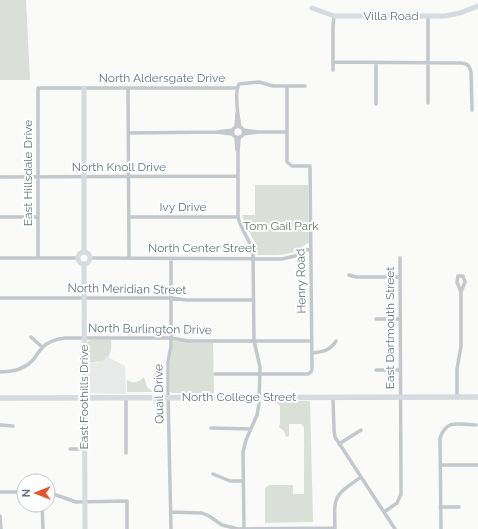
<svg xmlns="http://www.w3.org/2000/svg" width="478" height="529" viewBox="0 0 478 529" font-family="Raleway,sans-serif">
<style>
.built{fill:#e8e9e9}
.green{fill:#dadfd7}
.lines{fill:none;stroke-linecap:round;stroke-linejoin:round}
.street{stroke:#c3c8cc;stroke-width:3.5}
.secondary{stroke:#d6dbdf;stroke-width:5}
.primary{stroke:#d6dbdf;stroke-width:5.5}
.labels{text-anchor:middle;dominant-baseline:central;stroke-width:4;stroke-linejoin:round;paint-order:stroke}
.street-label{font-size:12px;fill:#657683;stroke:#fff}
.park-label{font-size:12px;fill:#687a64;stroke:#fff}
</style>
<rect width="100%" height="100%" fill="#fafaf8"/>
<path class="built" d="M108 357 125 366 126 394 89 393 87 391 86 363H97Z"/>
<path class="green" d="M0 0H26L30 80H0Z
M255 185H308L309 243C303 245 300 249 294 252 283 256 270 255 258 255L255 243 245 223 242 215H255Z
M90 340H111C113 360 104 362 86 363L87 342Z
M178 340 193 343H213L214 393H172L170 392V363L173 342 175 341Z
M144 377 147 387 153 392H127V380C133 384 139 383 144 377Z
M275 401H310L313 522 265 523V488L269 485H293V494H304V427L301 424H289V436L286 437 284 431 279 427 280 424V406Z"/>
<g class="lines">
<path class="street" d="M428 16V103
M333 62 461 63C468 64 469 65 471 72L472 110
M333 70V26L334 16
M128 88 129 258
M376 104V63
M232.5 132a5.5 5.5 0 1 1 11 0a5.5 5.5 0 1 1-11 0Z
M236 127 237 113
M240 127C238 116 234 93 239 84L259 82 273 86H305
M243 130 258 132H287
M217 132 232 134
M129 133 217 132 233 130
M243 134 258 132
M236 137 237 150
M239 137 238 153V217C241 230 250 239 253 253L254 341 260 367 259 404 257 415 246 440 243 452 244 529
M0 177 238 176
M0 217H38
M129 217H238
M0 258H77
M38 258V88H237
M90 258 282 259 295 256 306 250 311 249
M349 275 356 277H400
M0 298H171L186 300H253
M376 319H400
M31 337 42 347
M312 353C322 352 330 351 336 341
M376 370H400
M0 372C12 372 23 370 32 361 36 357 38 352 42 348 47 342 57 339 65 338H171L189 341H312
M215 374H308L311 372 312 369 310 166H292L287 162V87
M457 397V369L461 346V292L457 282 458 276H463L465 282 461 292
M333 398 334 430 335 437 395 529
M0 425 13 426
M211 428 251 429
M339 444 361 430
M70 449H85
M126 453V397
M440 465H478
M213 474 230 481H243
M0 492H24
M48 492 76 502 127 501V529
M42 505 43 529
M440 507H459
M171 512 202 513 209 516 222 525 238 529 335 528
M384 512 397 503 401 494 400 258
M0 516 1 529
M171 529 168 392V362L171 346V259
M335 529C334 495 333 497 361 477
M441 529 440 438C447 418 459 425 476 425"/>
<path class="secondary" d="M312 8 334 16H445L460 13 478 6
M84 251V88
M78 258a6 6 0 1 1 12 0a6 6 0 1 1-12 0Z
M84 265 85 529"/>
<path class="primary" d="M0 398 478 397"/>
</g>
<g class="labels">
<g class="street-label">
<text x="391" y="16">Villa Road</text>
<text x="162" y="78">North Aldersgate Drive</text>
<text x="119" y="167">North Knoll Drive</text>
<text transform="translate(28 173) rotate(-90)">East Hillsdale Drive</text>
<text x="183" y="207">Ivy Drive</text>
<text x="202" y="248">North Center Street</text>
<text transform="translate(301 281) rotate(-91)">Henry Road</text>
<text transform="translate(127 289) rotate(1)">North Meridian Street</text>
<text transform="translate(390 328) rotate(-90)">East Dartmouth Street</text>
<text transform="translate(150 329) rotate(1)">North Burlington Drive</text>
<text transform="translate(159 394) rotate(-91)">Quail Drive</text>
<text transform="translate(84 397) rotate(-90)">East Foothills Drive</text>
<text x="239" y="397">North College Street</text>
</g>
<g class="park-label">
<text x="281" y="226">Tom Gail Park</text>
</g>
</g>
<g transform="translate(36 493) rotate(270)"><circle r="19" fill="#ffffff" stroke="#c1c8cd"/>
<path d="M0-3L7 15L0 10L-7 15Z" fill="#e4572e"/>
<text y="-6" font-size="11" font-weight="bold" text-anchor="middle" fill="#657683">N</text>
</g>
</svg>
